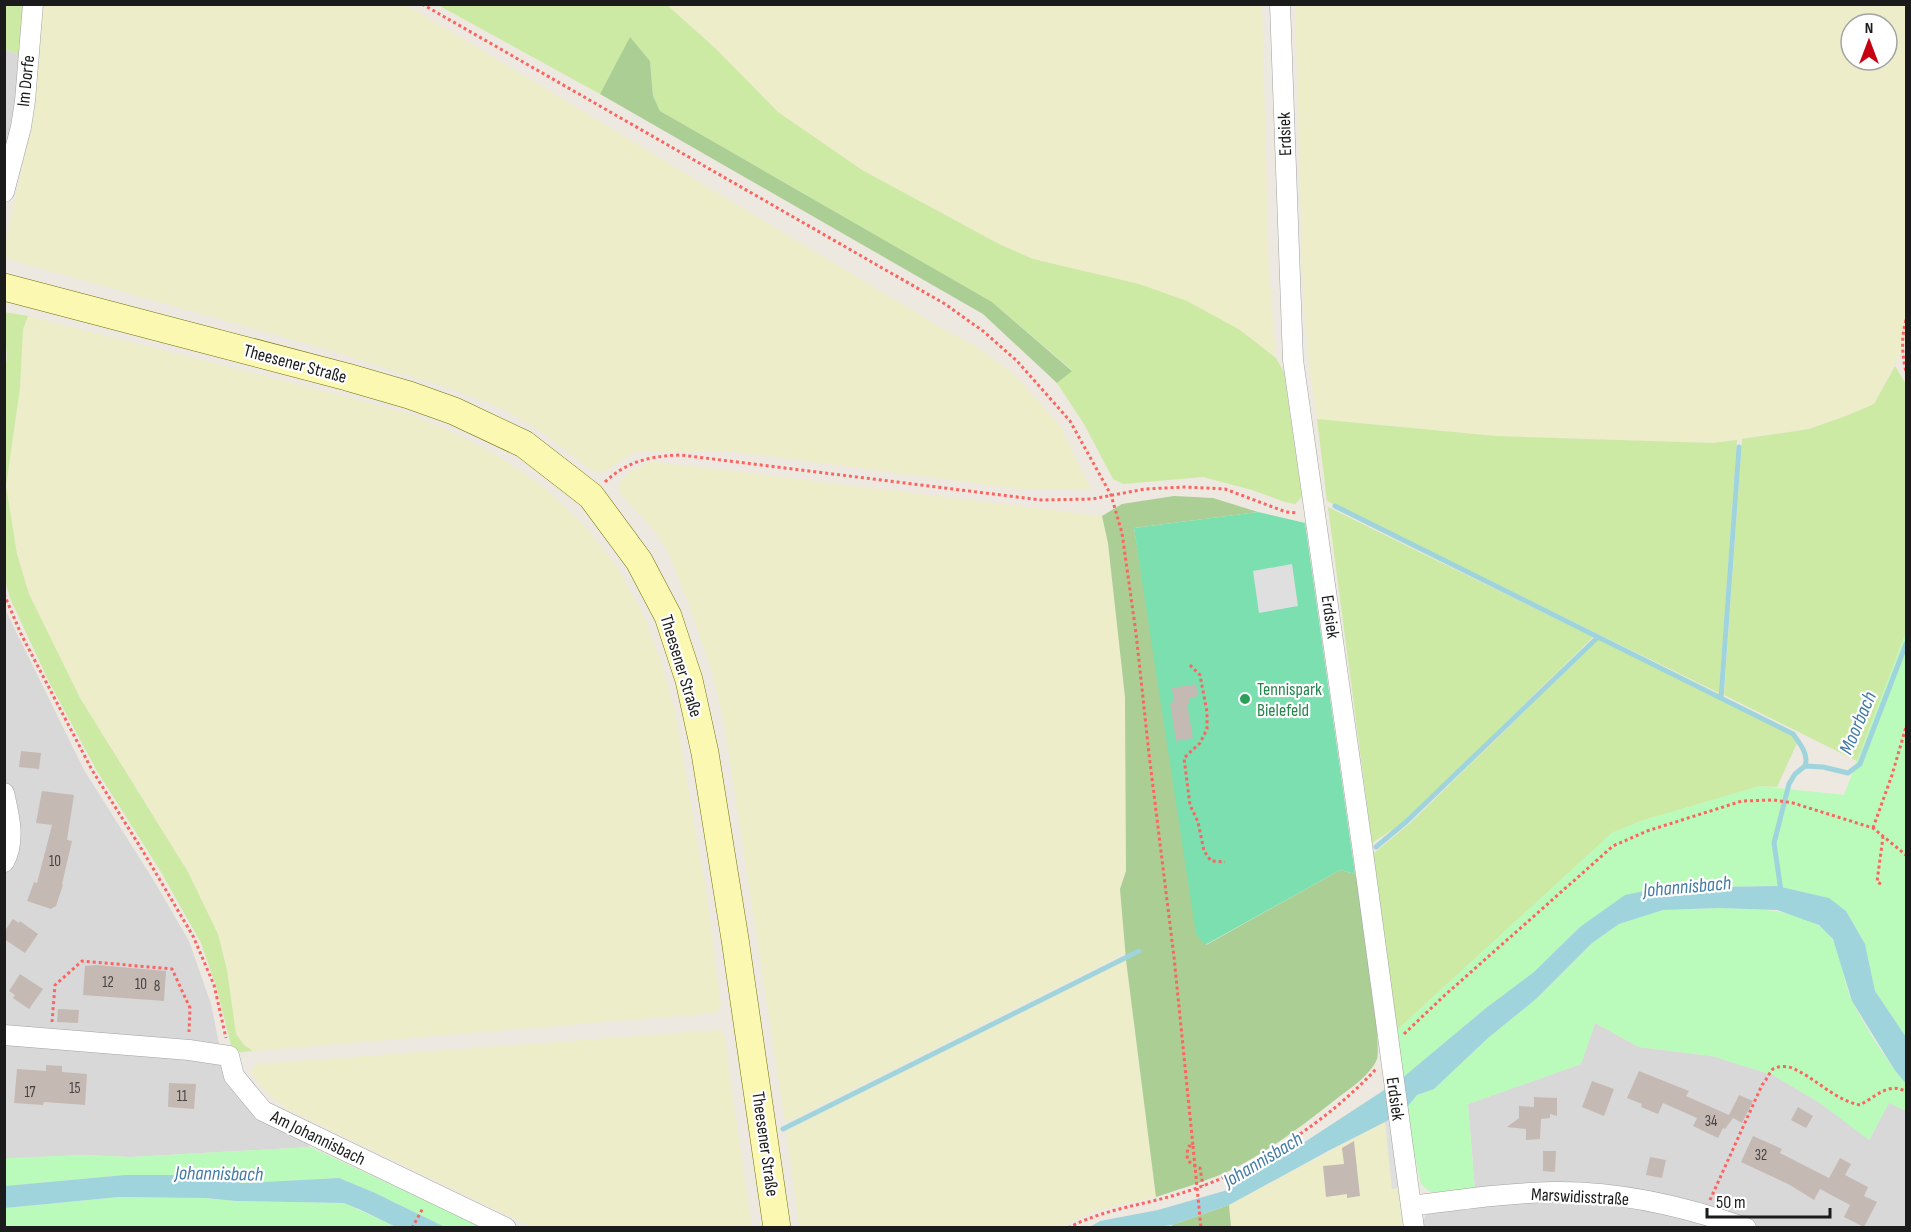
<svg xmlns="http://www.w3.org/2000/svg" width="1911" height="1232" viewBox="0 0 1911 1232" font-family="'Sofia Sans Condensed',sans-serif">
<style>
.residential{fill:#d9d8d8}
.farmland{fill:#ededca;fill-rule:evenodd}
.grass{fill:#cceaa4}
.forest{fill:#aace93}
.park{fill:#bafaba}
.pitch{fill:#7bdfb0}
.parking{fill:#dfdfdf}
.water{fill:#9fd4dd}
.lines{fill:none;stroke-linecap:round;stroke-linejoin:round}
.stream{stroke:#9fd4dd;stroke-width:5}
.building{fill:#c5b9b4}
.street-casing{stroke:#a2a2a2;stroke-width:21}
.secondary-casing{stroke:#707202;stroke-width:28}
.path{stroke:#fd6461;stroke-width:3;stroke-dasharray:3 3;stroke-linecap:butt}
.street{stroke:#fff;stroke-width:20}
.secondary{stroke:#fbf8b1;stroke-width:27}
.path-bridge{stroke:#fd6461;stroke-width:3;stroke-dasharray:3 3;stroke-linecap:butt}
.leisure-dot{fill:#2e9e5b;stroke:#fff;stroke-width:2}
.labels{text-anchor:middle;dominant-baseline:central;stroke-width:4.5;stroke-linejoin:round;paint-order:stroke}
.number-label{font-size:15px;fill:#464241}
.street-label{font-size:18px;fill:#1b1b1b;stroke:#fff}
.leisure-label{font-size:18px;fill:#27864d;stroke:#fff;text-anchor:start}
.water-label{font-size:20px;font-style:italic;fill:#437ca4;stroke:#fff}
</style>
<rect width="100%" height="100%" fill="#ede8e0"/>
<path class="residential" d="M5 49 23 56 19 102 5 155Z
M4 607 84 770 154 881 189 941 211 1004 225 1073 305 1140 310 1147 131 1157 82 1155 5 1159Z
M1595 1023 1639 1047 1712 1056 1773 1075 1820 1103 1870 1139 1889 1102 1906 1111V1227L1422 1228 1425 1216 1431 1212 1475 1191 1468 1104 1581 1064Z"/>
<path class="farmland" d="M41 5H407L935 324 974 345 1014 374 1061 427 1091 489 1028 490 735 452H636L602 473 591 470 580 462 539 430 503 409 452 389 325 349 5 258V244L35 107Z
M667 5H1262L1269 270 1276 358 1240 330 1139 284 1033 259 999 244 862 170 778 112 715 48Z
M1295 5H1906V342L1874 404 1846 416 1809 429 1713 443 1495 436 1317 419 1310 373 1303 294ZM1851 24H1887V60H1851Z
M28 316 359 400 409 414 457 434 503 459 546 489 585 526 617 567 642 612 661 661 675 711 707 896 721 1006 715 1013 253 1051 244 1045 236 1034 227 970 218 934 188 872 80 698 29 594 17 554 6 486 20 388 23 329Z
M650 461 1102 516 1108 543 1125 697 1126 871 1120 889 1126 953 785 1123 725 730 713 675 694 619 669 554 656 533 619 492V482L633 470Z
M1126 960 1156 1197 1096 1210 1061 1227H799L786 1131Z
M718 1030 724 1034 752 1227H532L287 1109 265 1091 250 1072 256 1064Z
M1392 1118 1408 1227H1231L1229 1205Z"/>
<path class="grass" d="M4 5H27L23 56 5 49Z
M438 5H667L715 48 778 112 862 170 999 244 1033 259 1139 284 1187 301 1240 330 1276 358 1284 372 1302 497 1295 504 1285 502 1252 490 1203 477 1123 484 1113 479 1084 424 1057 383 1072 370 992 302 660 111 653 96 650 61 630 38 600 94Z
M4 312 28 316 23 329 20 388 6 486 17 554 29 594 80 698 188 872 218 934 227 970 236 1034 244 1045 253 1051 233 1053 216 986 201 943 161 872 97 771 48 680 10 598 4 577V372L7 358Z
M1895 366 1906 384V632L1857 761 1724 695 1742 439 1809 429 1846 416 1874 404Z
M1317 419 1495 436 1713 443 1737 440 1719 693 1327 501Z
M1328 507 1593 637 1404 822 1372 843Z
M1599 639 1788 732 1797 743 1777 787 1760 786 1641 821 1612 833 1396 1031 1373 854 1408 825Z"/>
<path class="forest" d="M630 37 650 61 653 96 660 111 992 302 1072 371 1057 383 983 314 600 94Z
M1174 496 1213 498 1258 512 1134 528 1206 945 1340 870 1355 874C1361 892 1382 1045 1377 1059 1370 1076 1349 1089 1335 1100 1304 1124 1272 1149 1237 1167 1211 1180 1183 1188 1156 1197L1126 960 1120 889 1126 871 1125 697 1108 543 1102 516 1122 504Z
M1229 1205 1231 1227H1172V1225Z"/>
<path class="park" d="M1906 632V1037L1875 991 1865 944 1846 911 1829 898 1777 886 1659 888 1625 896 1580 927 1534 972 1486 1008 1401 1079 1396 1031 1612 833 1641 821 1760 786 1844 795Z
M1719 908C1753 909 1787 908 1818 925 1844 939 1840 979 1853 1003 1868 1031 1886 1060 1906 1084V1111L1889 1103 1869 1140 1820 1103 1773 1075 1712 1056 1639 1047 1595 1023 1581 1064 1468 1104 1475 1191 1430 1192 1421 1184 1405 1110 1417 1095 1434 1089 1488 1038 1536 999 1592 943 1619 924 1663 910Z
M310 1147 482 1227H445L373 1192 339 1178 242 1183 207 1175H125L5 1186 4 1159 9 1158 82 1155 131 1157Z
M119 1197 206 1198 236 1201 344 1203 396 1227 5 1228V1208Z"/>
<path class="pitch" d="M1258 512 1305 523 1355 874 1340 870 1205 945 1196 934 1134 528Z"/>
<path class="parking" d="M1292 564 1298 606 1259 613 1253 571Z
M1392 1118 1402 1187 1392 1189 1385 1122Z"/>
<path class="water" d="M1777 886 1829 898 1846 911 1865 944 1875 991 1906 1037V1084L1894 1069 1852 1001 1833 939 1819 925 1777 910 1719 908 1663 910 1619 924 1592 943 1536 999 1488 1038 1434 1089 1417 1095 1405 1110 1385 1122 1328 1151 1229 1205 1172 1225 1158 1227 1088 1228 1100 1221 1158 1210 1231 1189 1239 1180 1261 1170 1279 1156 1294 1149 1401 1079 1486 1008 1534 972 1580 927 1625 895 1659 888Z
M125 1175H207L242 1183 339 1178 373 1192 445 1227H396L361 1210 344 1203 236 1201 206 1198 119 1197 5 1208V1186Z"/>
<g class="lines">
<path class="stream" d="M1335 506 1793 734C1800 744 1809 754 1805 766
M1721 698 1739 447
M1376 847 1406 822 1598 637
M1781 891 1774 843 1789 784 1795 774 1805 766 1823 767 1848 773 1860 764 1906 644
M783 1129 1139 951"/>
</g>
<path class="building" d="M1196 684 1198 696 1189 698 1190 704H1187L1193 738 1176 741 1170 703 1174 702 1172 688Z
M21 751 41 753 39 769 19 767Z
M42 791 74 795 67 840 72 841 62 884 63 885 56 906 51 909 27 901 34 882 37 883 52 825 36 823Z
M13 919 19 923 20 921 38 934 25 953 4 939V932Z
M97 965 166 971 164 1001 83 995 85 966Z
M20 974 43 989 29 1009 13 998 15 995 9 991Z
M58 1009 79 1010 78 1023 57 1022Z
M46 1065 62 1066V1072L87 1074 85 1105 44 1102 43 1105 14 1103 17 1069 46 1071Z
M1639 1071 1689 1091 1686 1096 1729 1115 1739 1095 1753 1101 1742 1123 1733 1118 1725 1129 1723 1128 1718 1138 1693 1126 1697 1118 1663 1103 1658 1114 1641 1107 1642 1104 1627 1098Z
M1592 1081 1614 1089 1604 1116 1582 1107Z
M169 1083 196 1084 194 1109 168 1107Z
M1534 1097 1557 1098V1116L1550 1114V1118L1541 1119 1540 1139 1526 1140V1129L1507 1127 1519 1118V1106L1534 1107Z
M1798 1107 1813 1116 1806 1128 1791 1120Z
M1753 1136 1782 1149 1780 1153 1829 1178 1840 1158 1851 1164 1845 1175 1868 1187 1864 1196 1877 1202 1864 1227 1844 1217 1850 1205 1820 1189 1814 1200 1790 1185 1741 1162Z
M1354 1141 1360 1196 1347 1198V1194L1326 1197 1323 1166 1344 1164 1342 1148Z
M1543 1151H1556L1555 1172 1543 1171Z
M1650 1157 1666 1160 1662 1178 1646 1175Z"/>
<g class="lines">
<defs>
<path id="street" d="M1280 4 1293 360 1362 845 1414 1228
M4 192 21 127 25 101 33 4
M4 793C9 815 16 841 4 862
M4 1035 189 1050 229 1056 234 1076 263 1111 506 1228
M1411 1206C1458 1200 1505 1193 1553 1192 1618 1191 1684 1206 1746 1228"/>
<path id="secondary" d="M4 287 347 377 409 395 454 411 524 444 591 496 639 561 668 616 689 680 705 753 735 939 777 1228"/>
</defs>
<use href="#street" class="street-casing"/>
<use href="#secondary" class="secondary-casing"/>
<path class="path" d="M422 4 945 304 983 331 1017 361 1070 421 1111 495 1122 533 1136 633 1149 754 1174 957 1193 1146H1189C1184 1159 1189 1164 1200 1168L1203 1186
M1906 320C1901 338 1902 354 1906 372
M605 482C627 461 651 456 681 455L1041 500 1092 499 1145 489 1185 487 1225 489 1286 512 1297 513
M4 594 21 634 92 770 144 853 193 936 214 985 226 1038
M1190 665 1200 675 1207 712V729L1200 743 1184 758 1190 805 1198 822 1204 851 1211 861 1225 862
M1873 828 1892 775 1906 727
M1881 884 1877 882 1883 837
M52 1022 55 985 82 961 172 969 190 1008 189 1032
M1404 1034 1445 995 1613 846 1647 831 1742 801 1774 800 1793 803 1873 828 1906 855
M1710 1200 1762 1085C1766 1081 1769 1073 1773 1069 1778 1066 1787 1066 1792 1068 1816 1078 1834 1100 1860 1105 1875 1097 1890 1081 1906 1092
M412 1228 423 1208
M1068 1228C1105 1208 1146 1205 1185 1192 1253 1171 1328 1121 1376 1069"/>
<use href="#street" class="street"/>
<use href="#secondary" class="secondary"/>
<path class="path-bridge" d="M1193 1146 1201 1228"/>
</g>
<circle class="leisure-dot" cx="1245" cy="699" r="6"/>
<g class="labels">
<g class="number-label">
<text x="55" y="861">10</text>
<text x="108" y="982">12</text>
<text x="141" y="984">10</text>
<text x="157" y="986">8</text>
<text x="75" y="1088">15</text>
<text x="30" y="1092">17</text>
<text x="182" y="1096">11</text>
<text x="1711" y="1121">34</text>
<text x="1761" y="1155">32</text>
</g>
<g class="street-label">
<text transform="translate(26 81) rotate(-84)">Im Dorfe</text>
<text transform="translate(1285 134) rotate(-92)">Erdsiek</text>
<text transform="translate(295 364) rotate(15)">Theesener Straße</text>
<text transform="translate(1330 617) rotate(82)">Erdsiek</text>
<text transform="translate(681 666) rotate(73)">Theesener Straße</text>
<text transform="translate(1395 1099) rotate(82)">Erdsiek</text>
<text transform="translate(318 1138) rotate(26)">Am Johannisbach</text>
<text transform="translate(765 1144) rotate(82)">Theesener Straße</text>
<text transform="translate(1580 1197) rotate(3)">Marswidisstraße</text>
</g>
<g class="leisure-label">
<text x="1257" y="689">Tennispark<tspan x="1257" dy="21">Bielefeld</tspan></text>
</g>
<g class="water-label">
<text transform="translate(1858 723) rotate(-67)">Moorbach</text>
<text transform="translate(1687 887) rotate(-5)">Johannisbach</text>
<text transform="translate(1263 1160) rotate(-31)">Johannisbach</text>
<text transform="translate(219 1174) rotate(1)">Johannisbach</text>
</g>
</g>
<rect width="1911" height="1232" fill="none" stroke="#1b1b1b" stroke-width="12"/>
<g transform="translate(1869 42)"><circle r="28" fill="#ffffff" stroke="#a4a4a4" stroke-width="1.5"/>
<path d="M0-4.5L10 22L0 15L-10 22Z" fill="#c60011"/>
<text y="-9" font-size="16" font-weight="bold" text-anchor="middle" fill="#1b1b1b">N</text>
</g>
<path d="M1707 1208v9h123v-9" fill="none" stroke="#1b1b1b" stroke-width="3"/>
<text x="1716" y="1208" font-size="18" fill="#1b1b1b" stroke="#ffffff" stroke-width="4.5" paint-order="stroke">50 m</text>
</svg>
